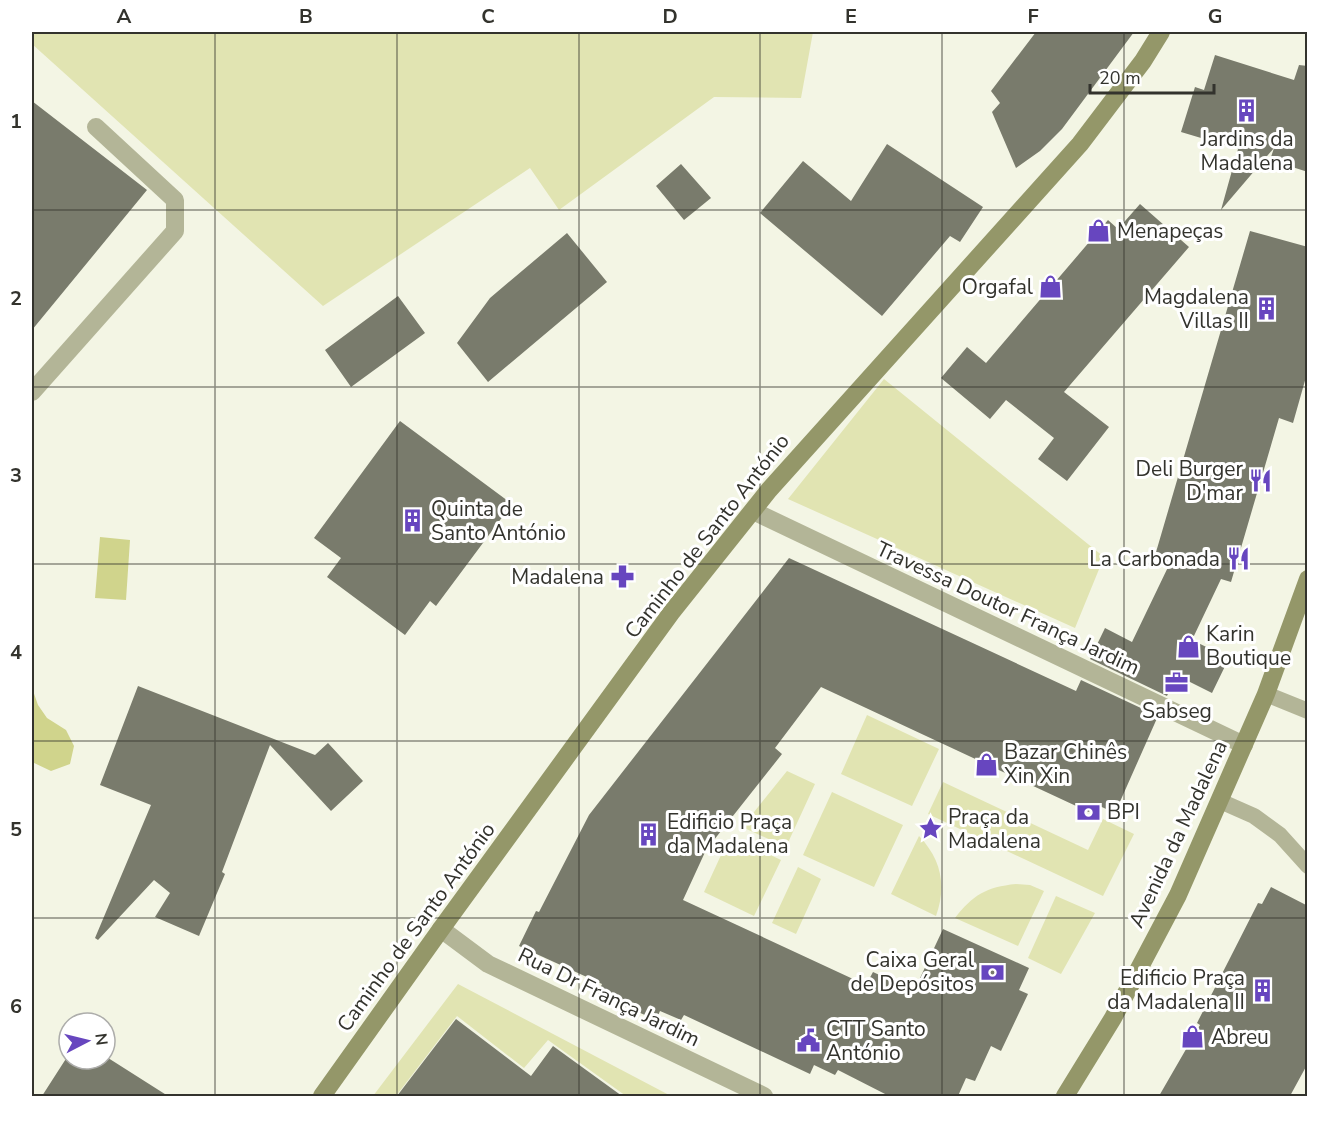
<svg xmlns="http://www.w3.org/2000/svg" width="1339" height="1128" viewBox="0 0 1339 1128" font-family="'Nunito Sans',sans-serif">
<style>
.green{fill:#e1e4b2}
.water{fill:#d0d48c}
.building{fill:#797b6c}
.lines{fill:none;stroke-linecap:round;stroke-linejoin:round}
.lane{stroke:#b3b597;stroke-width:16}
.street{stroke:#b3b597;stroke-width:18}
.secondary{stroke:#949769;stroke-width:18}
.grid{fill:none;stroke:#33332d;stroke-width:1.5;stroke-opacity:0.55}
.labels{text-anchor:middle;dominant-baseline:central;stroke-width:6;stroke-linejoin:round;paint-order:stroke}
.poi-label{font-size:21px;fill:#33332d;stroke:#fff;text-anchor:start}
.street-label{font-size:21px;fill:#33332d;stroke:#fff}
.neatline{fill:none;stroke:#33332d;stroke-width:2}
.grid-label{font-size:20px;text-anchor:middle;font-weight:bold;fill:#33332d}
</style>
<rect width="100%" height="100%" fill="#f3f5e4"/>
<path class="green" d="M32 32H813L801 98 714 97 559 210 530 168 323 306 32 44Z
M884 379 1104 557 1075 628 788 499Z
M867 715 939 749 912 806 841 774Z
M787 771 815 784 786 847 742 827Z
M943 782 1088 850 1103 819 1134 834 1103 896 928 814Z
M832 792 903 825 874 887 803 855Z
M919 836C941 859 947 885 936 916L891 894Z
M734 838 781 860 754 916 704 892 722 853Z
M798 867 821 879 796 934 772 923Z
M1016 884 1030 885 1044 891 1018 946 955 918C973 895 986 887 1016 884Z
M1056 896 1095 913 1061 974 1028 958Z
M458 984 671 1096H626L548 1040 524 1068 457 1016 396 1096H373Z"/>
<path class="water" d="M100 537 130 540 126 600 95 598Z
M32 688 38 705 47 718 66 730 74 746 70 764 51 771 32 762Z"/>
<path class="building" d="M1036 32H1134L1062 129 1040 151 1016 168 992 112 1000 103 991 91Z
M1215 55 1294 80 1299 65 1308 66V172L1270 160 1274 148 1221 210 1238 149 1181 132 1195 87 1204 90Z
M32 101 147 190 32 330Z
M887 144 983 207 960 242 950 236 882 316 760 213 803 161 851 201Z
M681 164 711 198 684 220 656 186Z
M1140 204 1189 247 1064 392 1109 427 1067 481 1038 459 1054 438 1006 400 990 419 941 378 967 347 986 363 1108 220 1118 229Z
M1250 231 1308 247V370L1293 423 1279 418 1231 582 1221 579 1192 640 1229 658 1212 693 1176 675 1167 696 1090 659 1105 628 1132 642 1170 563 1154 559Z
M567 233 607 282 488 382 457 343 490 298Z
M398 296 425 333 351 387 325 350Z
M400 421 512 504 436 606 430 601 405 635 327 577 341 558 314 538Z
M789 558 1076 691 1081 680 1158 716 1115 813 1093 803 1089 812 821 687 775 748 782 754 706 850 683 900 866 985 873 972 914 991 943 929 1029 968 1019 990 1028 994 1001 1051 991 1046 975 1081 966 1078 958 1096H889L838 1070 835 1075 814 1065 810 1074 684 1015 681 1020 660 1011 656 1020 598 994 602 984 519 946 536 911 539 912 589 815Z
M138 686 315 755 328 743 363 781 331 811 270 745 222 872 225 874 199 936 155 917 170 893 154 880 98 940 95 938 151 805 100 785Z
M1271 887 1308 906V1063L1290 1096H1159L1200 1025 1197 1023 1258 903 1262 904Z
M456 1019 531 1076 553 1046 622 1096H397Z
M69 1054V1059H105V1056L168 1096H42Z"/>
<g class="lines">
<path class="lane" d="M1266 694 1308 711
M1220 801 1254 816 1280 835 1308 866"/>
<path class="street" d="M32 392 175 231V200L96 127
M753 511 1244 745
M441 929 488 964 764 1096"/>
<path class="secondary" d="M322 1096 441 929 671 613 769 490 1080 144 1143 61 1161 32
M1065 1096 1113 1018 1178 895 1266 694 1308 579"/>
</g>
<path class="grid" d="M215 32V1096M397 32V1096M579 32V1096M760 32V1096M942 32V1096M1124 32V1096M32 210H1308M32 387H1308M32 564H1308M32 741H1308M32 918H1308"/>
<defs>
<symbol id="building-bare" viewBox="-9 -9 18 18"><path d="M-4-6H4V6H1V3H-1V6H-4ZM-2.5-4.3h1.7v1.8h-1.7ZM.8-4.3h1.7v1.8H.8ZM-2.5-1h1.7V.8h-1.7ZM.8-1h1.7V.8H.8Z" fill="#6746bf" stroke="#fff" stroke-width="2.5" paint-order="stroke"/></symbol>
<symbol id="shop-bare" viewBox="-9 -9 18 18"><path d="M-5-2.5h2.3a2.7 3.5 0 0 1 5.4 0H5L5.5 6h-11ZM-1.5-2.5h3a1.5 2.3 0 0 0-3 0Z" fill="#6746bf" stroke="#fff" stroke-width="2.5" paint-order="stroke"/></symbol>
<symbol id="restaurant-bare" viewBox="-9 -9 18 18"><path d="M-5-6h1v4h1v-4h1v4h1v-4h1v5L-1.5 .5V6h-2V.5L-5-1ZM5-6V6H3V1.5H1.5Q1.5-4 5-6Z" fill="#6746bf" stroke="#fff" stroke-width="2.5" paint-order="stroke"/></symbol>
<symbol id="pharmacy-bare" viewBox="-9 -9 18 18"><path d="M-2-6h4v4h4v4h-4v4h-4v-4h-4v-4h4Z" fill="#6746bf" stroke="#fff" stroke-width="2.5" paint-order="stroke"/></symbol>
<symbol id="office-bare" viewBox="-9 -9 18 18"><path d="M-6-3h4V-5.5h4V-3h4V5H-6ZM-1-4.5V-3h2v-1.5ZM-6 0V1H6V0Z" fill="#6746bf" stroke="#fff" stroke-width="2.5" paint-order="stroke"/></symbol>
<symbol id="bank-bare" viewBox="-9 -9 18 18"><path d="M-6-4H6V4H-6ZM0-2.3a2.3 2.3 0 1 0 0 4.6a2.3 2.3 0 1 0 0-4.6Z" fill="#6746bf" stroke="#fff" stroke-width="2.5" paint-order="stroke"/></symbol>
<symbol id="sight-bare" viewBox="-9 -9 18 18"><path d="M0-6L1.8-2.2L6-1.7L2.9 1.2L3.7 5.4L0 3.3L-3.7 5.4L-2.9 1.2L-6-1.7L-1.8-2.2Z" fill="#6746bf" stroke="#fff" stroke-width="2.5" paint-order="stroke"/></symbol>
<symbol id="civic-bare" viewBox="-9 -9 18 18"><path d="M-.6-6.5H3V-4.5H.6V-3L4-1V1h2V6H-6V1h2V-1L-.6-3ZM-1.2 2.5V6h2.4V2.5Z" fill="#6746bf" stroke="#fff" stroke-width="2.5" paint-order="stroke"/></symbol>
</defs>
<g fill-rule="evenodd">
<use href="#building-bare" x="1230" y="94" width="33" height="33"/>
<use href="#shop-bare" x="1082" y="214" width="33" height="33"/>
<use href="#shop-bare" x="1034" y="270" width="33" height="33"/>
<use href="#building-bare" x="1250" y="292" width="33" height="33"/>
<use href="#restaurant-bare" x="1244" y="464" width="33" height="33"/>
<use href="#building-bare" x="396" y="504" width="33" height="33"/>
<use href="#restaurant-bare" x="1222" y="542" width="33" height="33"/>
<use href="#pharmacy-bare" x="606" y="560" width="33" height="33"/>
<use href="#shop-bare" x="1172" y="630" width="33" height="33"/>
<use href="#office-bare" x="1160" y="666" width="33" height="33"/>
<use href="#shop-bare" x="970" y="748" width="33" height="33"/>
<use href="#bank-bare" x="1072" y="796" width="33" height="33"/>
<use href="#sight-bare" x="914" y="812" width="33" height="33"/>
<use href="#building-bare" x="632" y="818" width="33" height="33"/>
<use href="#bank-bare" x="976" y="956" width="33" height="33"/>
<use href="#building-bare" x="1246" y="974" width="33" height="33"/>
<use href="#shop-bare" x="1176" y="1020" width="33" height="33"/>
<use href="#civic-bare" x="792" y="1024" width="33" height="33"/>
</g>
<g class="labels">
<g class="poi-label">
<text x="1247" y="139" text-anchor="middle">Jardins da<tspan x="1247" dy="24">Madalena</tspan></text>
<text x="1117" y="231">Menapeças</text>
<text x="1033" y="287" text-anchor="end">Orgafal</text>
<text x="1249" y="297" text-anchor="end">Magdalena<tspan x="1249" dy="24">Villas II</tspan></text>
<text x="1243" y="469" text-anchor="end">Deli Burger<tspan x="1243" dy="24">D'mar</tspan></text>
<text x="431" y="509">Quinta de<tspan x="431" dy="24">Santo António</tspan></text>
<text x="1220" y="559" text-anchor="end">La Carbonada</text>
<text x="604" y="577" text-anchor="end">Madalena</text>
<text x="1206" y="634">Karin<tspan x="1206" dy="24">Boutique</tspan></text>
<text x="1177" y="711" text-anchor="middle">Sabseg</text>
<text x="1004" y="752">Bazar Chinês<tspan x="1004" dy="24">Xin Xin</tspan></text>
<text x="1107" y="812">BPI</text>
<text x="948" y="817">Praça da<tspan x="948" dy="24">Madalena</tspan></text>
<text x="667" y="822">Edificio Praça<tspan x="667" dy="24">da Madalena</tspan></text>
<text x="974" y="960" text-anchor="end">Caixa Geral<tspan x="974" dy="24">de Depósitos</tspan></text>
<text x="1245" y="978" text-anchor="end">Edificio Praça<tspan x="1245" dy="24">da Madalena II</tspan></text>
<text x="826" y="1029">CTT Santo<tspan x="826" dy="24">António</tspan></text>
<text x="1211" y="1037">Abreu</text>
</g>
<g class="street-label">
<text transform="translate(707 536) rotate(-52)">Caminho de Santo António</text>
<text transform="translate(1008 608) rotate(25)">Travessa Doutor França Jardim</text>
<text transform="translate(1178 834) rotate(-65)">Avenida da Madalena</text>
<text transform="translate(416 927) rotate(-54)">Caminho de Santo António</text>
<text transform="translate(609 997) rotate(26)">Rua Dr França Jardim</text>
</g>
</g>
<rect width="1339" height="1128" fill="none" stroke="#ffffff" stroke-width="66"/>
<g transform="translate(87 1041) rotate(83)"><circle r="28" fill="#ffffff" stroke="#adadab" stroke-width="1.5"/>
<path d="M0-4.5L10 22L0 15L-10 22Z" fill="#6746bf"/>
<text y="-9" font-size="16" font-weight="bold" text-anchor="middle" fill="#33332d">N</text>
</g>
<path d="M1090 84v9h124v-9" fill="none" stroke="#33332d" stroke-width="3"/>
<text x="1099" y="84" font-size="18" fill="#33332d" stroke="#ffffff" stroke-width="4.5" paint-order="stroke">20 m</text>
<rect x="33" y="33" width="1273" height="1062" class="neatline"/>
<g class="grid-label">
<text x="124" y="23">A</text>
<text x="306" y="23">B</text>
<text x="488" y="23">C</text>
<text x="670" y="23">D</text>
<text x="851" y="23">E</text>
<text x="1033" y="23">F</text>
<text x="1215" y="23">G</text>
<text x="16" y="128">1</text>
<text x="16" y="305">2</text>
<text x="16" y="482">3</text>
<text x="16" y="659">4</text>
<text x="16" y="836">5</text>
<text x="16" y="1013">6</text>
</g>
</svg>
